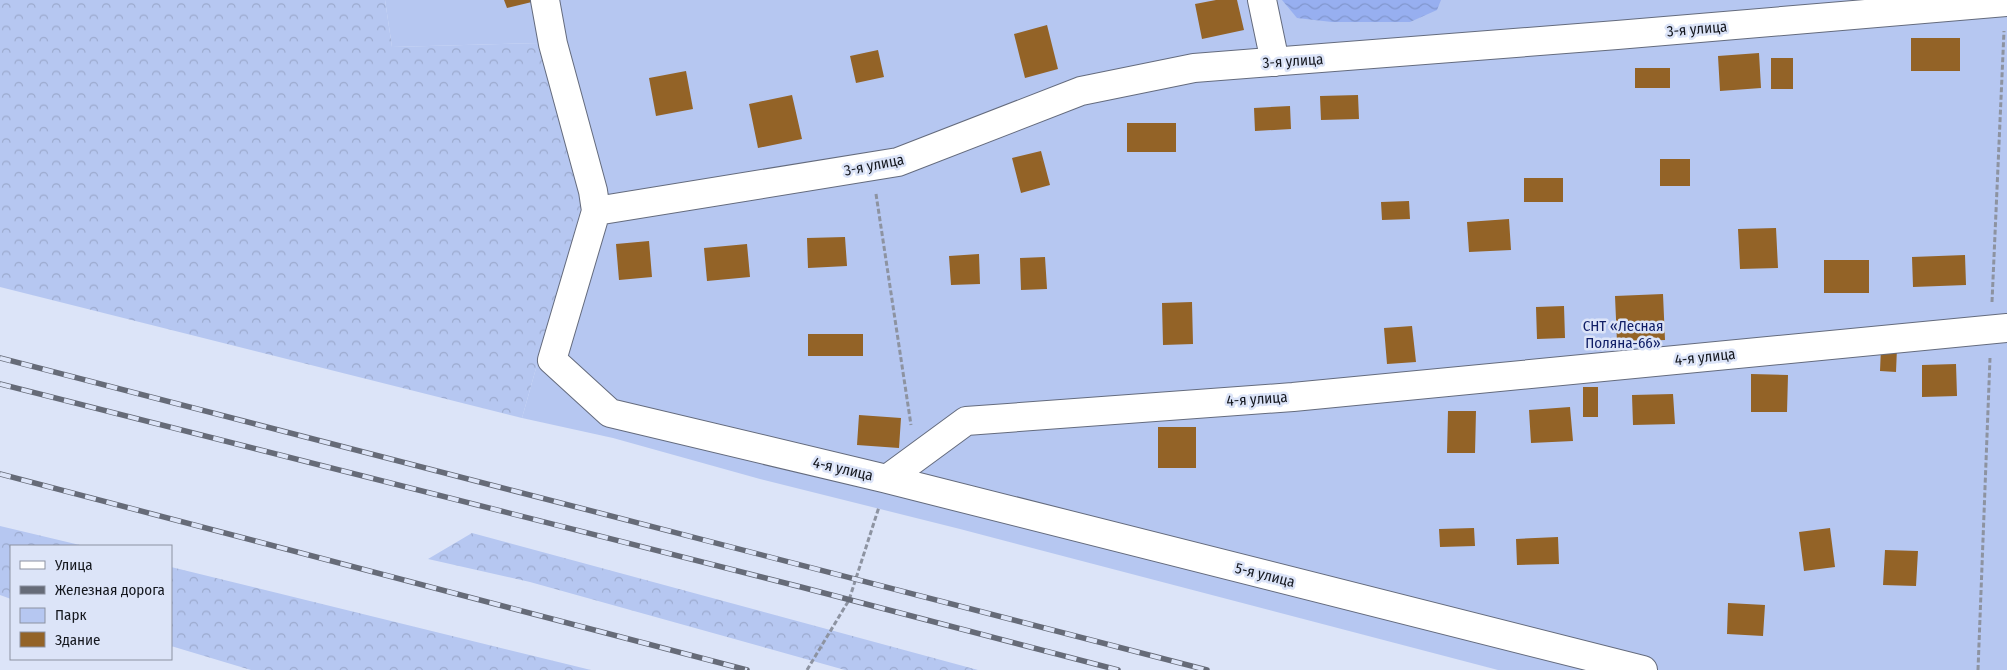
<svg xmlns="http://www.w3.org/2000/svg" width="2007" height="670" viewBox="0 0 2007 670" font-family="'Fira Sans Condensed',sans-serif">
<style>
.green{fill:#b6c7f1}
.forest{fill:url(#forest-crowns)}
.water{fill:url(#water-waves)}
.building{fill:#936327}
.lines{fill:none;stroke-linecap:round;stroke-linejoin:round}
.minor-casing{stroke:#646b7d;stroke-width:30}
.path{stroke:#8d93a1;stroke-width:3;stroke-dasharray:5 2.5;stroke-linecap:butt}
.minor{stroke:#fff;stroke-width:28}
.rail-casing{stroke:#666b78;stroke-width:5.5}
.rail{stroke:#dce4f8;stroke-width:4;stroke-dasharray:11;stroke-linecap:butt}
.labels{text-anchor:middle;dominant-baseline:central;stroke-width:5;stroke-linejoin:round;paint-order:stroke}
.street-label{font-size:15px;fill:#14171e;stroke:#dce4f8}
.park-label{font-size:15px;fill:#101e66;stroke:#dce4f8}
</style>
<defs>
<pattern id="forest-crowns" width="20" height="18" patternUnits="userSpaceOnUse" patternTransform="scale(1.25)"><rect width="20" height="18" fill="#b6c7f1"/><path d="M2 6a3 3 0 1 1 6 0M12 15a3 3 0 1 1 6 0" fill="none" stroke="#9caace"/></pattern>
<pattern id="water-waves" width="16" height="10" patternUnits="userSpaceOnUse" patternTransform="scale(1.25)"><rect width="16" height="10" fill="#97aff0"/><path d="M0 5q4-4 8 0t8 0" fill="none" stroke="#8196cd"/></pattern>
</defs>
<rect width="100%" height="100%" fill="#dce4f8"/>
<path class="green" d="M385 0H2007V670H1498L960 529 760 479 613 438 522 418 584 198 539 43 392 47Z"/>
<path class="forest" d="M0 0H385L392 47 540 43 584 198 522 418 0 287Z
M0 526 84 546H11V599L0 595Z
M472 533 978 670H845L530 582 428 559Z
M171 567 591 670H251L171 646Z"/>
<path class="water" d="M1282 0H1441L1437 10 1410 22H1332L1297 18Z"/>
<path class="building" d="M504 0H536V1L507 8Z
M1216 0H1237L1244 30 1202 39 1195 4Z
M1047 25 1058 69 1025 78 1014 34Z
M1911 38H1960V71H1911Z
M878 50 884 77 856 83 850 56Z
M1759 53 1761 88 1720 91 1718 56Z
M1771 58H1793V89H1771Z
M1635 68H1670V88H1635Z
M686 71 693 109 656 116 649 78Z
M792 95 802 139 758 148 749 104Z
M1358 95 1359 119 1321 120 1320 96Z
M1290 106 1291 129 1255 131 1254 108Z
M1127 123H1176V152H1127Z
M1041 151 1050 185 1021 193 1012 158Z
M1660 159H1690V186H1660Z
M1524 178H1563V202H1524Z
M1409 201 1410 219 1382 220 1381 202Z
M1509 219 1511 250 1469 252 1467 222Z
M1776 228 1778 268 1740 269 1738 229Z
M845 237 847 266 808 268 807 238Z
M649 241 652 277 619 280 616 244Z
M747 244 750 277 707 281 704 248Z
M979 254 980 284 951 285 949 256Z
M1965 255 1966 285 1913 287 1912 257Z
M1045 257 1047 289 1021 290 1020 258Z
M1824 260H1869V293H1824Z
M1663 294 1665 340 1617 342 1615 296Z
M1192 302 1193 344 1163 345 1162 303Z
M1564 306 1565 338 1537 339 1536 307Z
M1412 326 1416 362 1387 364 1384 328Z
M808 334H863V356H808Z
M1881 348H1897L1896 372 1880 371Z
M1956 364 1957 396 1922 397V365Z
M1751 374 1788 375 1787 412H1751Z
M1583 387H1598V417H1583Z
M1673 394 1675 424 1633 425 1632 395Z
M1570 407 1573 441 1531 443 1529 410Z
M1448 411H1476L1475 453H1447Z
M859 415 901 418 899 448 857 445Z
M1158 427H1196V468H1158Z
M1474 528 1475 546 1440 547 1439 529Z
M1830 528 1835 567 1804 571 1799 532Z
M1558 537 1559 564 1517 565 1516 539Z
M1885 550 1918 551 1916 586 1883 585Z
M1728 603 1765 605 1763 636 1727 634Z"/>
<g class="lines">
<defs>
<path id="minor" d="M545 0 553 44 593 191 596 211 552 360 610 413 887 479 966 421 1293 397 2007 328
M1262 0 1275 62
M596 211 898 162 1081 91 1194 68 1617 35 2007 2
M887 479 1643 670"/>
</defs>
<use href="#minor" class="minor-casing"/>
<path class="path" d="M876 194 911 425
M1992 302 2004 31
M807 670 849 600 879 507
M1978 670 1990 358"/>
<use href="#minor" class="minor"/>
<defs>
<path id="rail" d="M0 358 1207 670
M0 384 801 587 1118 670
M0 474 747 670"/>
</defs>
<use href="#rail" class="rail-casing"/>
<use href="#rail" class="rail"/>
</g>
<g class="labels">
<g class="street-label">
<text transform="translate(1697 29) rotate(-5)">3-я улица</text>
<text transform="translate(1293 61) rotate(-4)">3-я улица</text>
<text transform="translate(874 165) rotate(-11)">3-я улица</text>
<text transform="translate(1705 357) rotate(-6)">4-я улица</text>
<text transform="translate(1257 399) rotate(-4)">4-я улица</text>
<text transform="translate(843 469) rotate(13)">4-я улица</text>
<text transform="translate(1265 575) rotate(14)">5-я улица</text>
</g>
<g class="park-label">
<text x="1623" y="326">СНТ «Лесная<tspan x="1623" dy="17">Поляна-66»</tspan></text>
</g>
</g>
<rect x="10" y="545" width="162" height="115" fill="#dce4f8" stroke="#8c92a1"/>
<rect x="20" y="561" width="25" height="8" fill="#ffffff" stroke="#8c92a1"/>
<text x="55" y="570" font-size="15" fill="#14171e">Улица</text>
<rect x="20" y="586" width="25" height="8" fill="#666b78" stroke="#8c92a1"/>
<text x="55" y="595" font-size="15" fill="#14171e">Железная дорога</text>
<rect x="20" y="608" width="25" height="15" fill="#b6c7f1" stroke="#8c92a1"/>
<text x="55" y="620" font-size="15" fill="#14171e">Парк</text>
<rect x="20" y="632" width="25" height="15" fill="#936327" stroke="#8c92a1"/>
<text x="55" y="645" font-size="15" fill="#14171e">Здание</text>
</svg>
